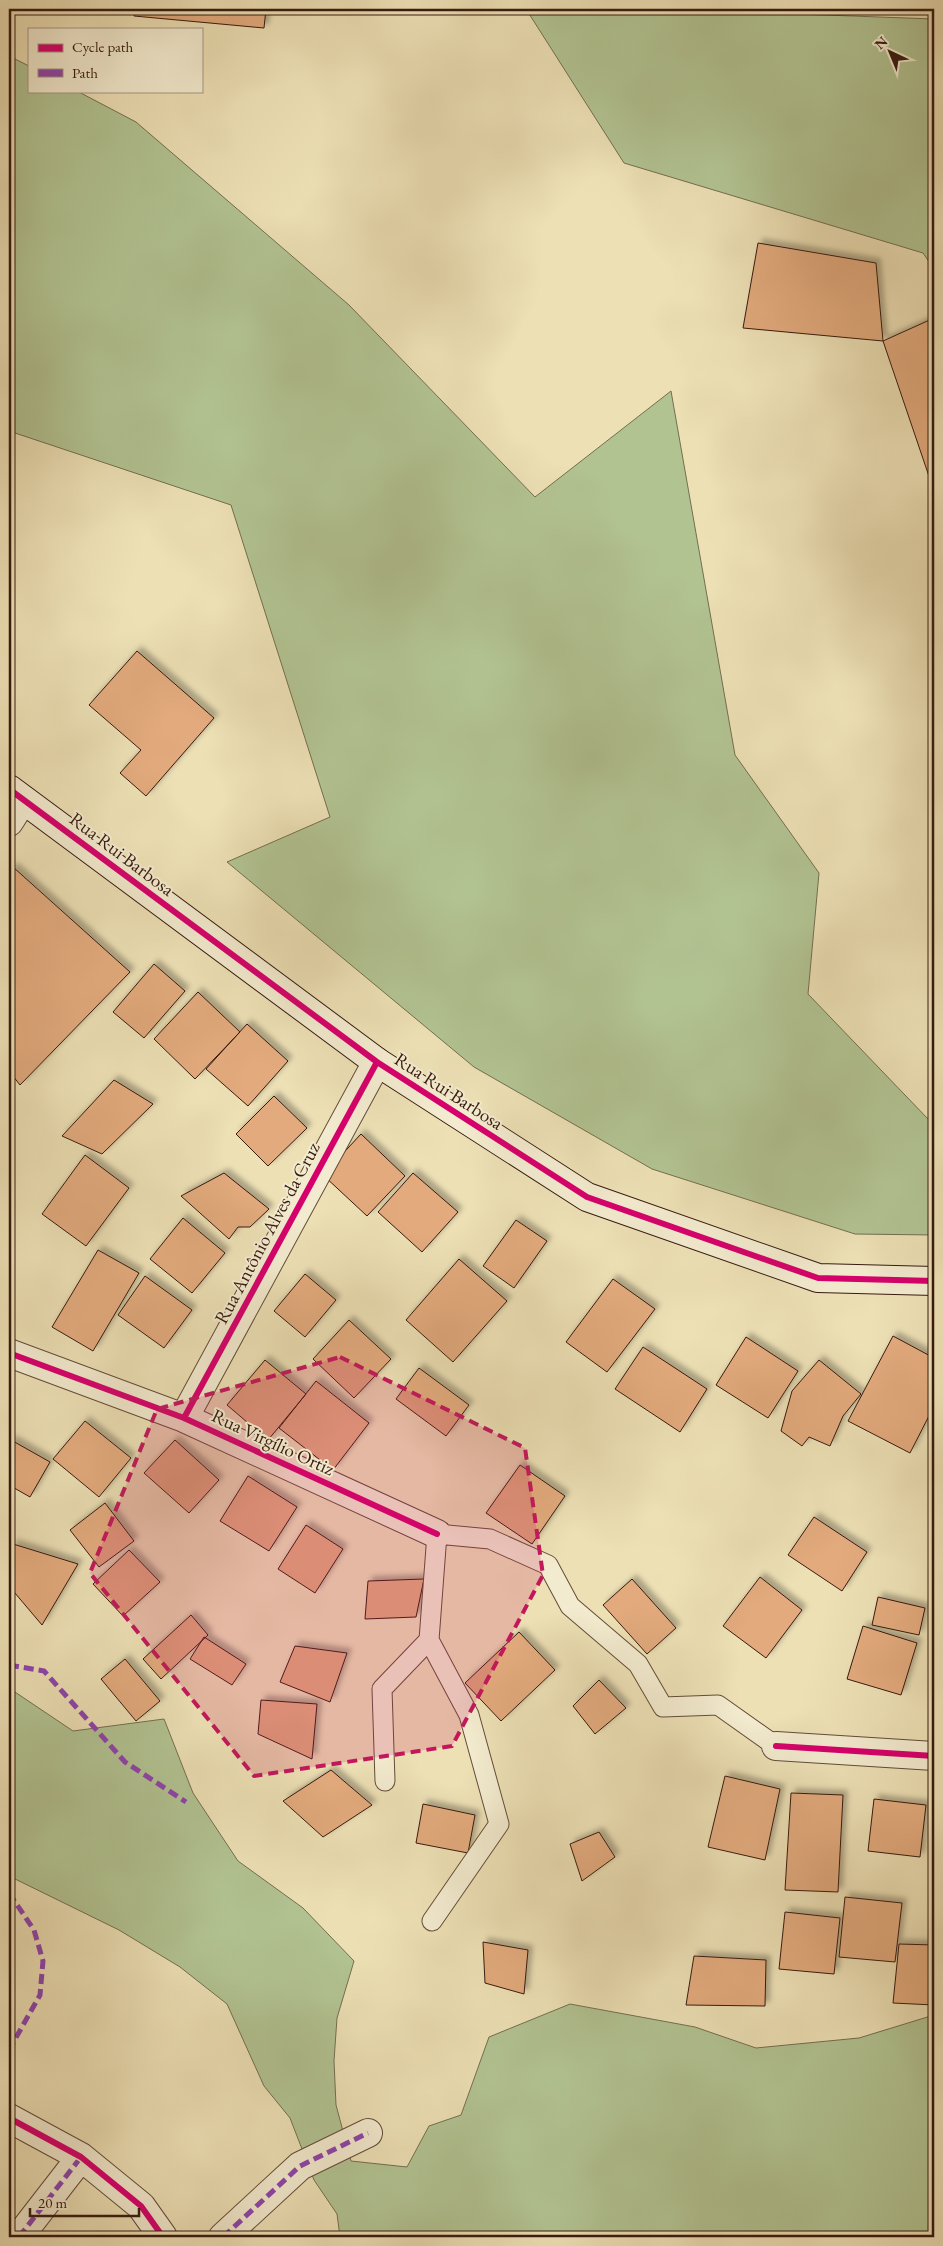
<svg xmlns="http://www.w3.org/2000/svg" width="943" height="2246" viewBox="0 0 943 2246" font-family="'EB Garamond',serif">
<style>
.green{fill:#b2c392;stroke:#746e50}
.building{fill:#e2aa7d;stroke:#371a0f;filter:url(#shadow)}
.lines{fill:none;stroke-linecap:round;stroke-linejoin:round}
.lane-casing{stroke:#644c38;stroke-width:21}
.street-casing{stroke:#644c38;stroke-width:30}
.secondary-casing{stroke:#371a0f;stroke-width:30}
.lane{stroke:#f3ebcf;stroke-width:19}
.street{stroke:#f3ebcf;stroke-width:28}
.secondary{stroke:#f3ebcf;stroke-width:28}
.quiet{stroke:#8e44ad;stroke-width:5;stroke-dasharray:10 5;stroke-linecap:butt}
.cycleway-casing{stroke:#f3ebcf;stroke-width:9}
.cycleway{stroke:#d6006c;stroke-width:6}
.marked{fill:#c2185b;fill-opacity:0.2;stroke:#c2185b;stroke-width:4;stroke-dasharray:10 6;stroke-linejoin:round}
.labels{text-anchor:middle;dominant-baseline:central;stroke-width:4;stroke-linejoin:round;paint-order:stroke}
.street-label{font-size:19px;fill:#371a0f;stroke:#f3ebcf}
</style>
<defs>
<filter id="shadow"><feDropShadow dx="4.5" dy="-4.5" stdDeviation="2.5" flood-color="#0004"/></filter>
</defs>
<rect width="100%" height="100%" fill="#ede0b5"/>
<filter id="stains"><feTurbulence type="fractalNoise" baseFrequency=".004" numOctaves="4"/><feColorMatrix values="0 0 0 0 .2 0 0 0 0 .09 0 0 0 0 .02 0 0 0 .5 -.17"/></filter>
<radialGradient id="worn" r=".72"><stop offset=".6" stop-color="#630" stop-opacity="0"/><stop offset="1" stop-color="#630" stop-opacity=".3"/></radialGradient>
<path class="green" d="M526 9H660L934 19V269L923 253 624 163Z
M9 56 29 66V91H77L136 122 349 305 535 497 671 391 735 755 819 873 808 994 929 1120 934 1122V1235L855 1234 652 1169 474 1067 227 862 330 817 231 505 9 431Z
M9 1688 73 1731 164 1719 193 1793 238 1861 303 1908 354 1961 337 2018 334 2061 336 2105 351 2161 407 2167 429 2126 461 2115 489 2037 570 2004 695 2027 756 2048 859 2038 934 2015V2237H340L337 2214 314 2180 290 2118 264 2086 227 2004 180 1967 119 1930 9 1876Z"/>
<path class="building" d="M135 9H266L264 28 134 16Z
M758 243 876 263 883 341 743 328Z
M934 318V491L883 341Z
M137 651 214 718 146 796 120 773 141 750 89 705Z
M13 867 130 972 20 1085 9 1071V871Z
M154 964 185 991 144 1038 113 1012Z
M198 992 240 1032 195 1079 154 1039Z
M247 1024 288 1061 248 1106 206 1069Z
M114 1080 153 1104 102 1154 62 1136Z
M274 1096 307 1128 268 1166 236 1134Z
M361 1134 405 1176 367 1216 323 1175Z
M85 1155 129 1188 86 1246 42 1214Z
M224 1173 269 1209 250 1227H238L229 1239 181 1196Z
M413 1173 458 1212 422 1252 378 1212Z
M183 1218 225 1253 192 1293 150 1259Z
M516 1220 547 1241 514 1288 483 1266Z
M98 1250 139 1273 93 1351 52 1327Z
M459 1259 507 1301 453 1362 406 1320Z
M305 1274 336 1300 305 1337 274 1311Z
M145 1276 192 1310 164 1348 118 1315Z
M613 1279 655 1309 607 1372 566 1342Z
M349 1320 391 1359 354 1398 313 1359Z
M893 1336 934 1358V1406L910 1453 848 1421Z
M746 1337 798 1371 768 1418 716 1385Z
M643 1347 707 1389 680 1432 615 1389Z
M265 1360 306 1394 268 1440 227 1405Z
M819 1360 861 1394 843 1416 830 1446 809 1437 802 1446 781 1431 792 1391Z
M419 1368 469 1405 446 1436 396 1399Z
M316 1381 369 1423 333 1470 279 1428Z
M85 1421 131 1458 99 1497 53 1459Z
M11 1440 50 1462 30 1497 9 1485V1444Z
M175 1440 219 1480 189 1513 144 1473Z
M520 1465 565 1496 532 1544 486 1513Z
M248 1476 297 1507 269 1551 220 1521Z
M105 1503 134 1541 99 1567 70 1530Z
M814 1517 867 1552 842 1591 788 1555Z
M306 1525 343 1549 315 1593 278 1569Z
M13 1544 78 1564 42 1625 9 1586V1557Z
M129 1550 160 1582 123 1616 93 1584Z
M760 1577 802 1610 766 1658 723 1626Z
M424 1579 416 1617 365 1619 368 1581Z
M632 1579 676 1628 647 1654 603 1605Z
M878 1597 925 1608 919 1635 872 1625Z
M191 1615 208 1635 161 1679 143 1659Z
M932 1618H934V1685H931Z
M863 1626 917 1643 901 1695 847 1679Z
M519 1632 555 1670 501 1721 465 1683Z
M204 1637 246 1664 232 1685 190 1659Z
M295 1646 347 1653 330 1702 280 1682Z
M125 1659 160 1701 136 1721 101 1679Z
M599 1680 626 1708 595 1734 573 1706Z
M261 1700 317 1704 312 1759 258 1734Z
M331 1770 372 1805 323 1837 283 1801Z
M725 1776 780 1789 765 1860 708 1847Z
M791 1793 843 1795 838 1892 785 1890Z
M874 1799 926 1805 920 1857 868 1851Z
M423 1804 475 1815 468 1853 416 1843Z
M599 1832 615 1857 582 1881 570 1844Z
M845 1897 902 1903 895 1962 839 1957Z
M785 1912 840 1918 834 1974 779 1969Z
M483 1942 528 1950 524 1994 485 1983Z
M899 1944 934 1945V2005L893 2003Z
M694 1956 766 1960 765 2006 686 2005Z"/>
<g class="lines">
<defs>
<path id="lane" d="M385 1781 382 1689 429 1640
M432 1921 499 1824 469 1715 429 1640 437 1534 490 1539 548 1565 570 1606 638 1664 663 1707 718 1705 776 1746"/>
<path id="street" d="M9 822 23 800
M9 1353 184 1418 437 1534
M184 1418 377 1062
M776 1746 934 1756
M9 2118 81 2157 141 2206 163 2237
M19 2237 81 2157
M223 2237 300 2166 368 2133"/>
<path id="secondary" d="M9 789 377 1062 587 1197 818 1278 934 1281"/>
</defs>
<use href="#lane" class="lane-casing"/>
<use href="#street" class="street-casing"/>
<use href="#secondary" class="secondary-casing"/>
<use href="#lane" class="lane"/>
<use href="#street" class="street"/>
<use href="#secondary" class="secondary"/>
<path class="quiet" d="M9 1665 44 1671 125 1762 186 1802
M9 1893 34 1930 43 1961 40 1995 9 2050
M19 2237 81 2157
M223 2237 300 2166 368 2133"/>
<defs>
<path id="cycleway" d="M9 789 377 1062 587 1197 818 1278 934 1281
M9 1353 184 1418 437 1534
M184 1418 377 1062
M776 1746 934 1756
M9 2118 81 2157 141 2206 163 2237"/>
</defs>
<use href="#cycleway" class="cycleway-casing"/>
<use href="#cycleway" class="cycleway"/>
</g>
<path class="marked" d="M340 1357 525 1448 543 1575 452 1746 254 1776 90 1573 157 1409Z"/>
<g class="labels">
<g class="street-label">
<text transform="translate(122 854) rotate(37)">Rua Rui Barbosa</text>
<text transform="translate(449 1091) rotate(33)">Rua Rui Barbosa</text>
<text transform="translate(267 1233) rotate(-62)">Rua Antônio Alves da Cruz</text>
<text transform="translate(273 1442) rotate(25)">Rua Virgílio Ortiz</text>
</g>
</g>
<rect width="943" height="2246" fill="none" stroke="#ede0b5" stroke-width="30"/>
<rect x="10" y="10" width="923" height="2226" fill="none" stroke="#371a0f" stroke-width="2.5"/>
<rect x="15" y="15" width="913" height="2216" fill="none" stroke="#371a0f"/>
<rect x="28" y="28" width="175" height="65" fill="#f3ebcf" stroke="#a89782"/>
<rect x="38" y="44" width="25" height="8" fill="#d6006c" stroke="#a89782"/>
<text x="72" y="52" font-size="15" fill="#371a0f">Cycle path</text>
<rect x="38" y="69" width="25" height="8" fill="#8e44ad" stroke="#a89782"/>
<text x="72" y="78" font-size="15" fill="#371a0f">Path</text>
<g transform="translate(890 52) rotate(316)" stroke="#f3ebcf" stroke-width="4" paint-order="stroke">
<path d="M0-4L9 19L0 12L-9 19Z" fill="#371a0f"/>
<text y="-8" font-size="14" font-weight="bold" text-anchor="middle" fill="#371a0f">N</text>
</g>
<path d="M30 2208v8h109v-8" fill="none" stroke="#371a0f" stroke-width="2.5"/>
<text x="38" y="2208" font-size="15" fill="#371a0f" stroke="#f3ebcf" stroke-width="4" paint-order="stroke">20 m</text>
<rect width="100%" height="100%" filter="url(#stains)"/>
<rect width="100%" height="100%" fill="url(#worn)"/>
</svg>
